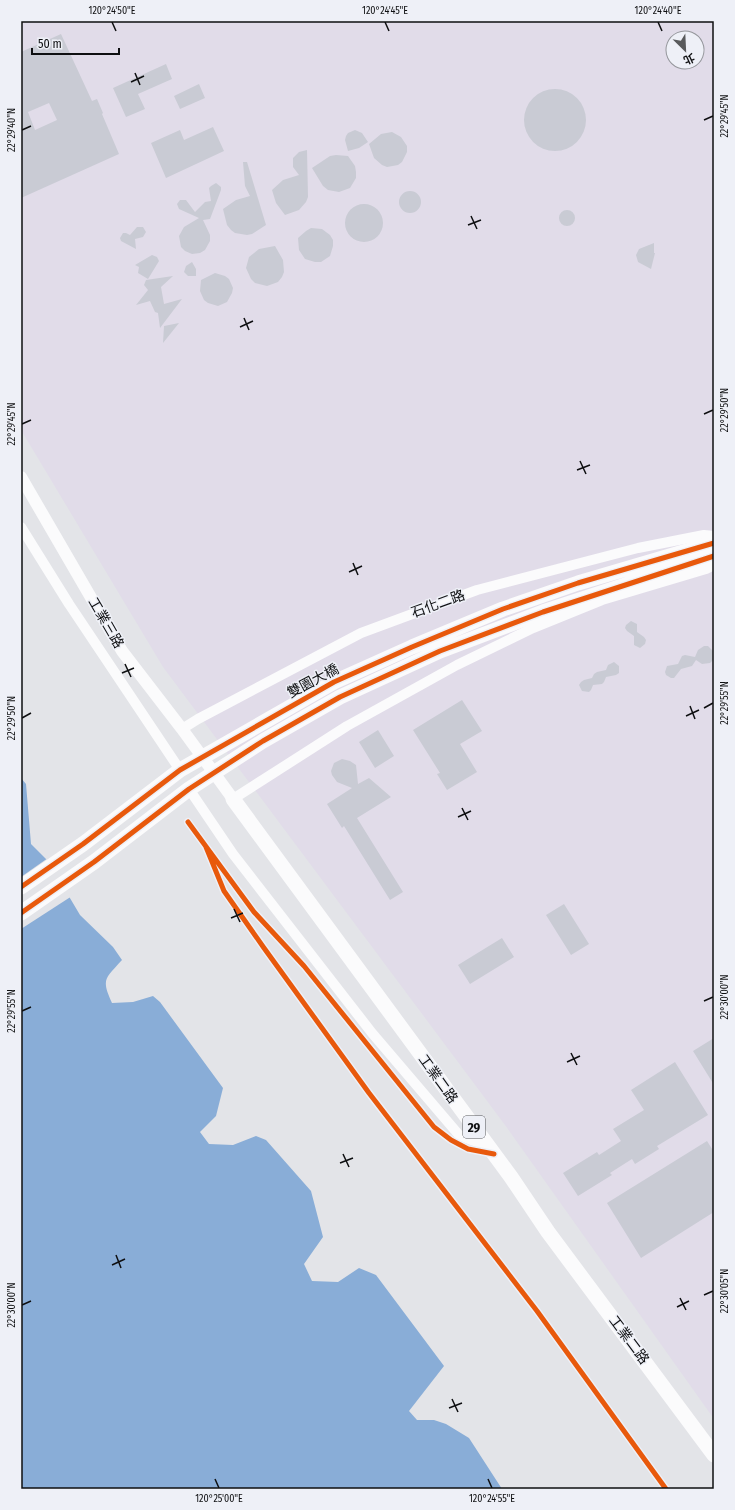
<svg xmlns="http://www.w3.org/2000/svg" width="735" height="1510" viewBox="0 0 735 1510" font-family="'Fira Sans Condensed','Noto Sans TC',sans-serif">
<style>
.industrial{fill:#e1dce9;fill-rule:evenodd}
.water{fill:#89add7}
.pier{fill:#e3e4e8}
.building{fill:#c9cbd4;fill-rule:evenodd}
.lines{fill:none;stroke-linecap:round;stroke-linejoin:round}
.minor{stroke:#fbfbfc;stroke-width:10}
.tertiary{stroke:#fbfbfc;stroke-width:12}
.primary{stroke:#fbfbfc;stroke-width:15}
.cycleway-casing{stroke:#eef0f7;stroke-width:8}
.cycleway{stroke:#e8590c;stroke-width:5}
.ticks{fill:none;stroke:#0e0f11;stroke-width:1.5}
.labels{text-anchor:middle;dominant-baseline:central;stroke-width:3;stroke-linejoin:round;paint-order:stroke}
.shield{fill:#eef0f7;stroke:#515256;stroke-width:1}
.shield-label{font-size:13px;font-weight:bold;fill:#0e0f11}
.street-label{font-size:14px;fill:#0e0f11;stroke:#eef0f7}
.neatline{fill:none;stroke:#0e0f11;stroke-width:1.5}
.ticks-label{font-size:10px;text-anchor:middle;fill:#0e0f11}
</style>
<rect width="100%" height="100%" fill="#e3e4e8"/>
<path class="industrial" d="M21 21H714V1419L505 1125 163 667 21 430ZM673 38H697V62H673Z"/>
<path class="water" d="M21 778 26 784 31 844 48 861 80 915 113 947 122 960C105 979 101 979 112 1003L133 1002 153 996 160 1002 223 1088 216 1116 200 1132 209 1144 233 1145 256 1136 266 1140 311 1191 323 1237 304 1264 312 1281 338 1282 359 1268 376 1275 444 1366 409 1411 417 1420H434L446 1424 469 1438 502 1489H21Z"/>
<path class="pier" d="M48 858 72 896 21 929V877Z"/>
<path class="building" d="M61 34 92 101 97 99 103 113 102 114 119 154 21 198V52ZM49 103 57 120 35 130 28 112Z
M166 64 172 79 138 94 145 109 126 117 113 88Z
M199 84 205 98 180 109 174 96Z
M524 120a31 31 0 1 1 62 0a31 31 0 1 1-62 0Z
M213 127 224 151 166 178 151 143 180 130 184 140Z
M355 130 362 133 368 142 359 148 348 151 345 140 346 136 348 133Z
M392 132 401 137 407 146V152L402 162 398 165 387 167 382 165 374 158 369 144 381 134Z
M307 150 308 197 306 202 299 210 285 215 276 203 272 190 283 180 299 175 293 167V158L299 152Z
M336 155 348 156 355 166 356 172V178L350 188 339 192 328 190 323 186 312 168 330 156Z
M243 162H247L266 225 252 234 247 235 235 233 231 230 227 225 223 209 236 200 250 196 245 186Z
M216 183 221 187V190L210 219 203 220 210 235V241L205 250 200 253 192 254 185 251 181 247 179 236 184 227 199 218 179 209 177 204 180 200H186L195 212 205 202 211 201 209 188 211 186Z
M399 202a11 11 0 1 1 22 0a11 11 0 1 1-22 0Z
M345 223a19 19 0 1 1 38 0a19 19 0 1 1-38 0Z
M559 218a8 8 0 1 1 16 0a8 8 0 1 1-16 0Z
M137 227H143L146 232 143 237 135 239 136 249 121 241 120 238 123 233H126L130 235Z
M311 228 322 229 330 235 333 240V246L330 256 321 262H315L305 259 299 250 298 238 306 231Z
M654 243V253H655L651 269 638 262 636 255 639 249Z
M275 246 283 260 284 272 282 277 278 282 267 286 255 283 251 279 246 268 249 257 259 249Z
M152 255 157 257 159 261 148 279 138 273 139 267 135 265Z
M192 262 196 269V276H188L184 272 186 266Z
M215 273 225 276 229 279 233 288 232 293 227 302 218 306 208 303 204 300 200 291 201 280Z
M173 276 161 287 164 304 182 299 160 328 158 313 155 312 150 301 136 305 148 290 144 285 146 280Z
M179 323 163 343 164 326Z
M631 621 637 624V632L644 637 646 640 645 644 640 648 634 645V636L627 631 625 628 626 625Z
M704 646H708L714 652 713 660 710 663 702 664 696 660 692 666 681 669 674 678H671L666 675 665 672 667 666 678 664 682 656 685 655 695 657 698 650Z
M614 662 619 666V673L616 675 606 677 604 682 602 684 593 685 591 690 589 692 582 691 579 685 581 682 584 680 592 678 594 674 597 672 606 670 608 665Z
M462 700 482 731 460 744 477 772 447 790 437 774 440 773 413 730Z
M378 730 394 756 375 768 359 742Z
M342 759 350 761 356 765 358 784 369 778 391 797 357 818 403 892 390 900 344 826 342 828 327 804 352 788 337 782 332 775 331 771 334 763Z
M564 904 589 944 571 955 546 915Z
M502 938 514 957 470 984 458 965Z
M714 1038V1085L693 1051Z
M675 1062 708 1115 657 1146 659 1149 635 1164 632 1159 610 1173 612 1175 578 1196 563 1173 597 1152 599 1155 621 1141 613 1129 644 1110 631 1090Z
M707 1141 714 1152V1212L641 1258 607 1203Z"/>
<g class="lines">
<path class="minor" d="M21 527 69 604 180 770
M182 729 198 719 361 633 477 590 638 548 704 535 714 536
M189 789 233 854 372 1033 459 1135 487 1146
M233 799 347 726 457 665 533 628 602 600 706 569 714 565"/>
<path class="tertiary" d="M21 477 122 651 182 729 233 799"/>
<path class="primary" d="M233 799 511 1177 548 1232 714 1455
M21 887 83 844 180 770 334 682 412 647 503 609 578 583 714 543
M21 913 94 862 189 789 263 741 340 697 440 651 543 612 714 556"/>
<defs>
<path id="cycleway" d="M188 822 254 912 304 966 434 1127 451 1140 468 1149 494 1154
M206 847 224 891 264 948 369 1093 537 1311 666 1489
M21 887 83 844 180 770 334 682 412 647 503 609 578 583 714 543
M21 913 94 862 189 789 263 741 340 697 440 651 543 612 714 556"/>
</defs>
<use href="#cycleway" class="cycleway-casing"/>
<use href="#cycleway" class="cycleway"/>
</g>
<path class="ticks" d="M112 22 116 31M385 22 389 31M658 22 662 31M135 73 140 85M131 82 144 76M704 120 713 116M22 130 31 126M471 216 477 229M468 225 481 220M244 318 249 330M240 327 253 321M704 414 713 410M22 424 31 420M580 461 586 474M577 470 590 465M353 563 358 575M349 572 362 566M125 664 131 677M122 673 134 668M690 706 695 719M704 708 713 703M686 716 699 710M22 718 31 713M462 808 468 820M458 817 471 811M234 909 240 922M231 918 243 913M704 1001 713 997M22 1011 31 1007M571 1053 577 1065M567 1062 580 1056M343 1154 349 1167M340 1163 353 1158M116 1255 121 1268M112 1265 125 1259M704 1295 713 1291M680 1298 686 1310M22 1305 31 1301M677 1307 689 1301M452 1399 458 1412M449 1408 462 1403M215 1479 219 1488M488 1479 492 1488"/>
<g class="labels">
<rect class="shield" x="463" y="1116" width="22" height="22" rx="3"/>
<g class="shield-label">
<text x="474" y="1127">29</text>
</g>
<g class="street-label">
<text transform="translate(438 604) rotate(-20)">石化二路</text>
<text transform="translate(106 623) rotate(60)">工業三路</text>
<text transform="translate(313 681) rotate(-28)">雙園大橋</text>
<text transform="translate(438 1079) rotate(54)">工業二路</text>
<text transform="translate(629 1340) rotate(53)">工業二路</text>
</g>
</g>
<rect width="735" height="1510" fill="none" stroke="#eef0f7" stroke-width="44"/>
<g transform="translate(685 50) rotate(156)"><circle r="19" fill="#eef0f7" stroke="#94969b"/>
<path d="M0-3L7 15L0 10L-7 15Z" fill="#595a5c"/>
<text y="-6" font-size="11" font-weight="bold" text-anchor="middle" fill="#0e0f11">北</text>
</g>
<path d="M32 48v6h87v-6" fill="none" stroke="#0e0f11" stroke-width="2"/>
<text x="38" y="48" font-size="12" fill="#0e0f11" stroke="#eef0f7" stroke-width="3" paint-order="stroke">50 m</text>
<rect x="22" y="22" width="691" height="1466" class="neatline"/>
<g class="ticks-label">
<text x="112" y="14">120°24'50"E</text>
<text x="385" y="14">120°24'45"E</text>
<text x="658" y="14">120°24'40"E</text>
<text transform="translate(724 116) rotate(-90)" y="4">22°29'45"N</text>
<text transform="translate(11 130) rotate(-90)" y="4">22°29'40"N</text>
<text transform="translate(724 410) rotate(-90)" y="4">22°29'50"N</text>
<text transform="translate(11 424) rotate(-90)" y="4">22°29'45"N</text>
<text transform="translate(724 703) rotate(-90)" y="4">22°29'55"N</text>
<text transform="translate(11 718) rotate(-90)" y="4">22°29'50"N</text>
<text transform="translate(724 997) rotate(-90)" y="4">22°30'00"N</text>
<text transform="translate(11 1011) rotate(-90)" y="4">22°29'55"N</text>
<text transform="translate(724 1291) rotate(-90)" y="4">22°30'05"N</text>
<text transform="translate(11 1305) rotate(-90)" y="4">22°30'00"N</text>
<text x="219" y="1502">120°25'00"E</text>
<text x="492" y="1502">120°24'55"E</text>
</g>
</svg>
